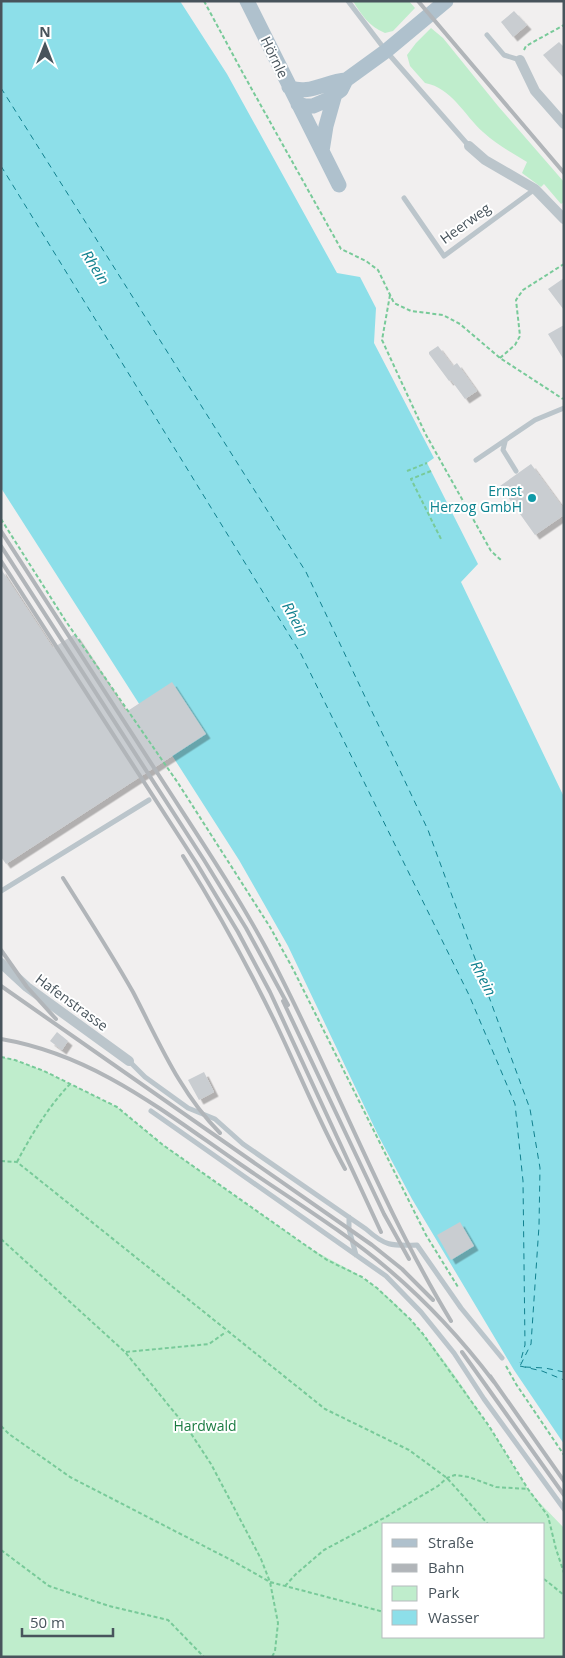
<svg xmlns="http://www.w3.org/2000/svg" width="565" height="1658" viewBox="0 0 565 1658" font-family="'Open Sans',sans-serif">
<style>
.green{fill:#bfedcc;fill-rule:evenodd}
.water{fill:#8ddfe9}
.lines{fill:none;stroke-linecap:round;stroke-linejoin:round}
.ferry{stroke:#11818f;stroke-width:1;stroke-dasharray:6 5;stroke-linecap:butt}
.building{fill:#c9cdd1;filter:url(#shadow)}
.path{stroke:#78ca99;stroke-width:2;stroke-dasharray:4 2.5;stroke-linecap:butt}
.service{stroke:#bbc5cb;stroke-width:5}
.minor{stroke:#bbc5cb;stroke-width:10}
.primary{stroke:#afc1cd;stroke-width:15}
.rail{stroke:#b1b5b9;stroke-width:4}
.culture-dot{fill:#0f9aa8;stroke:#fff;stroke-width:2}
.labels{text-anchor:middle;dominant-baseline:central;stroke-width:4;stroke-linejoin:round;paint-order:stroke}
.street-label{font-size:14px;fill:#48545c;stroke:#fff}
.culture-label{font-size:14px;fill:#0d838f;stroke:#fff;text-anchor:end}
.park-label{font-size:14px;fill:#1a7b41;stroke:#fff}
.water-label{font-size:15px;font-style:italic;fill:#11818f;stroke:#fff}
</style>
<defs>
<filter id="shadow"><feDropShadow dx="4.5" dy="4.5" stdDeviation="0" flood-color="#0004"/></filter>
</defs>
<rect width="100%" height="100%" fill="#f1efef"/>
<path class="green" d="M353 1H409L415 8 393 31 385 33C369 26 362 16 353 1Z
M431 28 443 38 498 106 564 182V202L561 204 544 184 541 187 522 173 527 162C512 153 496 144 483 132 464 115 452 88 425 83L410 66 407 55 416 43Z
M1 1057 15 1060 44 1071 117 1107 163 1145 308 1247C331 1261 356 1271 377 1288 422 1324 458 1379 489 1427 503 1447 514 1469 528 1489 539 1503 552 1515 564 1528V1657H1ZM384 1524H544V1637H384Z"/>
<path class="water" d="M1 1H180L227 74 337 273 360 277 376 308 374 343 434 458 427 463 478 564 461 582 564 797V1444L514 1370 412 1199 378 1135 288 946 239 860 1 488Z"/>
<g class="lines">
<path class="ferry" d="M1 88 306 572 428 830 530 1109 540 1168 539 1226 531 1344 520 1366
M1 166 301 654 469 995 515 1104 523 1181 525 1345 520 1363
M520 1366 542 1371 564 1380
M525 1367 545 1368 564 1372"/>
</g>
<path class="building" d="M514 11 527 25 513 37 501 22Z
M559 42 564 47V78L543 55Z
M564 278V310L548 289Z
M564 325V360L548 334Z
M438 346 453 366 457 363 477 391 465 399 451 380 449 381 429 354V352Z
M531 464 564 509V515L535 535 500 486Z
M1 569 53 648 75 634 126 712 172 682 206 734 6 864 1 857Z
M57 1032 68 1041 62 1050 50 1041Z
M204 1072 214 1092 199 1100 188 1080Z
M460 1222 474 1246 451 1260 437 1235Z"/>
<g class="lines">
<path class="path" d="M204 1 245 77 341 249 366 261 378 270 394 303 411 311 443 315 460 324 500 358 563 399
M524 50 526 46 564 25
M390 295 382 340 425 433 491 551 502 561
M500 358 515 345 520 336 516 300 523 290 564 264
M407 471 427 463
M431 471 411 479 441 539
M1 519 65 620 178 783 270 927 293 969 426 1235 458 1287
M1 1057 15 1060 44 1071 117 1107 163 1145 308 1247 327 1260 362 1277 377 1288 410 1319 423 1334 489 1426 528 1489 548 1516 556 1549 564 1573
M1 1161 17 1162 325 1409 409 1450 447 1478 488 1524
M17 1162C31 1135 49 1106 70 1084
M1 1239 125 1352 188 1429 211 1464 261 1559 270 1582 278 1623 275 1651 272 1657
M126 1352 209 1344 226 1332
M506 1366 516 1384 564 1455
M1 1426 9 1434 70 1477 233 1561 270 1582 384 1612
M1 1550 49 1586 109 1606 168 1620 204 1657
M544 1579 564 1595
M285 1586 296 1574 324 1550 384 1518 438 1486 447 1478 455 1475 469 1477 496 1487 528 1489"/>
<path class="service" d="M348 1 386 51 469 146
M487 35 504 55 520 60
M404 198 444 256 535 189
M505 442 503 450 516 471
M476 460 535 420 564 408
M1 891 149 800
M129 1061 145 1077 188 1108 215 1119 243 1144 366 1229C385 1246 391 1246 417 1245L461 1308 502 1358
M151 1111 386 1276 421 1312 454 1353 484 1399 564 1509
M349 1217V1229L356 1255"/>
<path class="minor" d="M520 60 535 91 564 124
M469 146 485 160 535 189 564 219
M1 963 27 987 129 1061"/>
<path class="primary" d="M247 1 339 185
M289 87C308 96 326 81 346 80
M298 104 305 106H313L327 100 341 90 346 80 386 51 446 1
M322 151 326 126 335 94"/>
<path class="rail" d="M418 1 564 173
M1 531C54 613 107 695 160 777 196 833 234 889 266 948 331 1070 379 1202 451 1321
M1 546 204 860 246 928 288 1005
M1 561 197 864 238 932 270 992 381 1232
M183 856C217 910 248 966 276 1024 299 1072 319 1122 345 1169
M63 878C87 916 111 953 133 992 159 1042 180 1093 220 1133
M1 950 27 987 56 1019
M1 986 372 1245 402 1269 433 1300
M283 1001 384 1214 409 1259
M1 1039C95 1055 164 1112 240 1164 289 1198 342 1230 388 1269 427 1302 463 1341 494 1382
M462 1352 564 1495
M490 1376 564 1481"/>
</g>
<circle class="culture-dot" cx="532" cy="498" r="5"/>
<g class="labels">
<g class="street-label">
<text transform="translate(275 57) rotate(64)">Hörnle</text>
<text transform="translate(465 223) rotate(-36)">Heerweg</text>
<text transform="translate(72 1002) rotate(36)">Hafenstrasse</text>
</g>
<g class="culture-label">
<text x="522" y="490">Ernst<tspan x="522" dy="16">Herzog GmbH</tspan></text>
</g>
<g class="park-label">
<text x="205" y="1425">Hardwald</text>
</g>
<g class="water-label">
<text transform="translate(96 267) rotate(58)">Rhein</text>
<text transform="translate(296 619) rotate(61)">Rhein</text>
<text transform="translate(484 978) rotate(63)">Rhein</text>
</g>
</g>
<rect width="565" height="1658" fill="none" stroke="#48545c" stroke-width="5"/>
<rect x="382" y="1523" width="162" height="115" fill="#ffffff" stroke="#b6bbbe"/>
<rect x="392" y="1539" width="25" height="8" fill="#afc1cd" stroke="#b6bbbe"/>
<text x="428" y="1548" font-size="15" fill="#48545c">Straße</text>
<rect x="392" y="1564" width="25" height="8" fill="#b1b5b9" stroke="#b6bbbe"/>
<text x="428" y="1573" font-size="15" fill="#48545c">Bahn</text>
<rect x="392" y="1586" width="25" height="15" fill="#bfedcc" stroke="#b6bbbe"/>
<text x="428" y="1598" font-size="15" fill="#48545c">Park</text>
<rect x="392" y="1610" width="25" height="15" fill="#8ddfe9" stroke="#b6bbbe"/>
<text x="428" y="1623" font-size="15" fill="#48545c">Wasser</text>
<g transform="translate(45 45)" stroke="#ffffff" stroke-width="4" paint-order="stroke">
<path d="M0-4L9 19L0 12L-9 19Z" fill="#48545c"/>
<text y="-8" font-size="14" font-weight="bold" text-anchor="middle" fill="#48545c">N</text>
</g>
<path d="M22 1628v8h91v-8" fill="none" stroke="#48545c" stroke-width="2.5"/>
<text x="30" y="1628" font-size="15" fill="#48545c" stroke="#ffffff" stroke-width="4" paint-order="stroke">50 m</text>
</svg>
